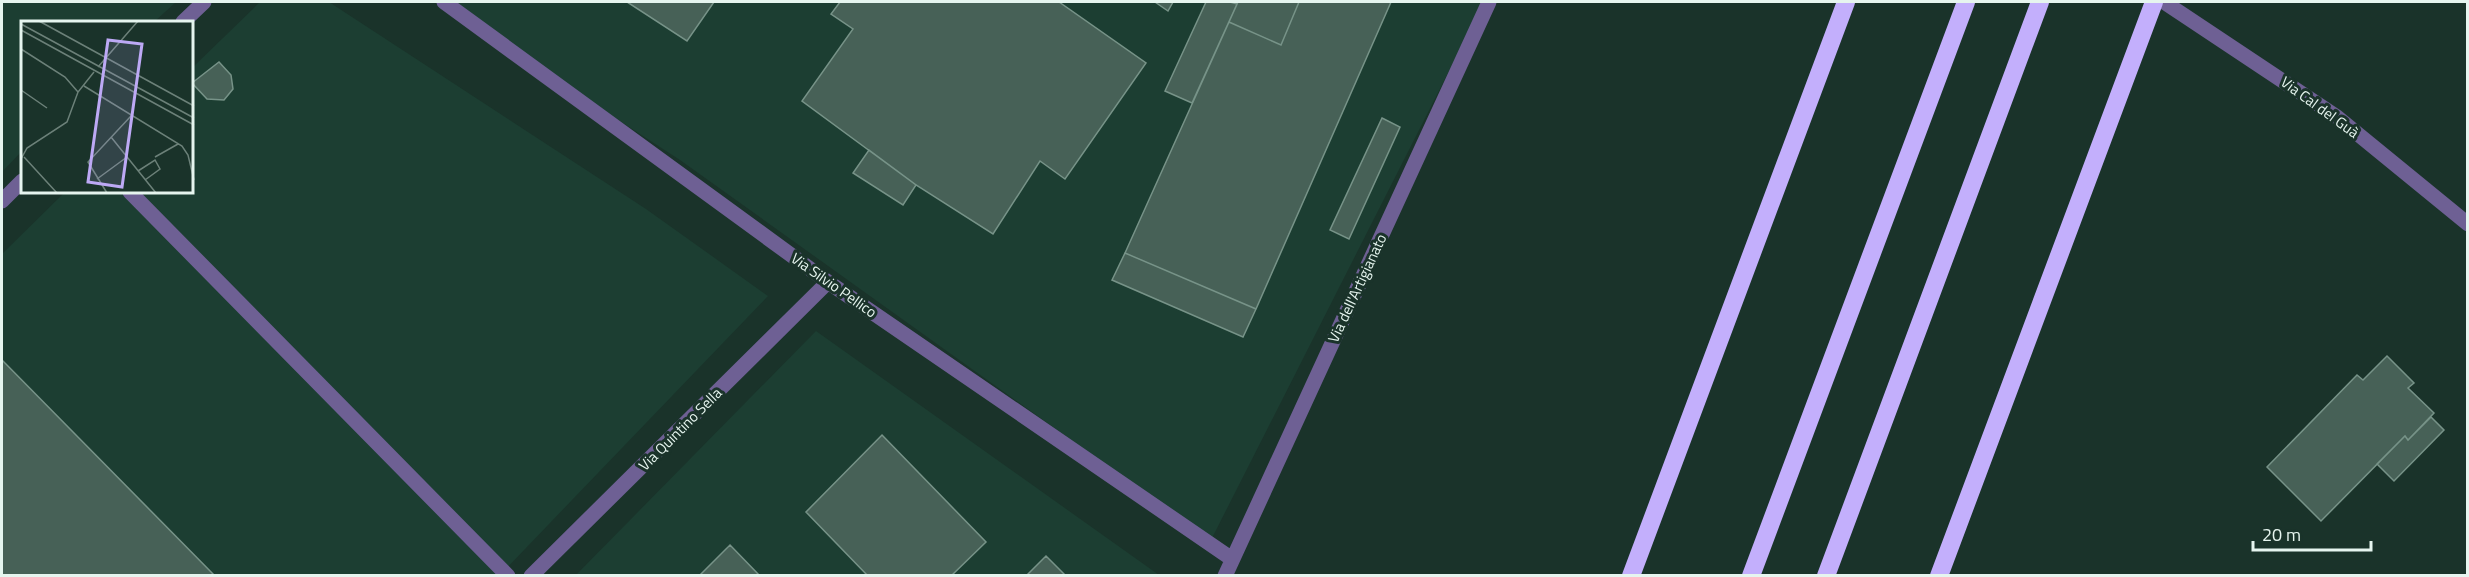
<svg xmlns="http://www.w3.org/2000/svg" width="2469" height="577" viewBox="0 0 2469 577" font-family="'Titillium Web',sans-serif">
<style>
.built{fill:#1c3e32}
.building{fill:#476157;stroke:#779388;stroke-width:1.5}
.lines{fill:none;stroke-linecap:round;stroke-linejoin:round}
.street{stroke:#6e6094;stroke-width:15}
.highway{stroke:#c3affc;stroke-width:18}
.labels{text-anchor:middle;dominant-baseline:central;stroke-width:6;stroke-linejoin:round;paint-order:stroke}
.street-label{font-size:15px;fill:#e6f5ef;stroke:#1a332a}
.inset-road{fill:none;stroke:#6c8179;stroke-width:1.5}
.view{fill:#bda9f5;fill-opacity:0.15;stroke:#bda9f5;stroke-width:3}
.inset-edge{fill:none;stroke:#e6f5ef;stroke-width:3}
</style>
<rect width="100%" height="100%" fill="#1a332a"/>
<path class="built" d="M2 2H176L154 22H22V151L2 172Z
M260 2H329L646 209 768 296 500 575 2 576V254L65 192H192V68Z
M436 2H1484L1211 540 680 160Z
M816 331 1159 575 575 576Z"/>
<path class="building" d="M627 2H714L687 41Z
M840 2H1059L1146 63 1065 179 1040 161 993 234 916 185 802 101 853 29 831 14Z
M1155 2H1173L1168 11Z
M1206 2H1230L1237 4 1192 103 1165 91Z
M1238 2H1299L1281 45 1229 22Z
M1299 2H1391L1256 309 1125 253 1229 22 1281 45Z
M219 62 231 75 233 89 224 100 207 99 192 83Z
M1382 118 1400 127 1349 239 1330 230Z
M869 150 916 185 903 205 853 173Z
M1125 253 1256 309 1243 337 1112 280Z
M2387 356 2414 383 2408 388 2434 413 2408 440 2405 436 2321 521 2267 467 2357 375 2363 380Z
M2 360 215 576H2Z
M2431 417 2444 430 2394 481 2377 464 2405 436 2408 440Z
M882 435 986 542 951 576H868L806 512Z
M730 545 760 576H699Z
M1046 556 1066 576H1026Z"/>
<g class="lines">
<path class="street" d="M444 2 828 282 1232 559
M2164 2 2337 117 2468 224
M183 22 204 2
M130 192 508 576
M2 201 22 181
M531 576 828 282
M1225 576 1489 2"/>
<path class="highway" d="M1631 576 1846 2
M1751 576 1966 2
M1826 576 2040 2
M1939 576 2154 2"/>
</g>
<g class="labels">
<g class="street-label">
<text transform="translate(2320 107) rotate(36)">Via Cal del Guà</text>
<text transform="translate(834 285) rotate(35)">Via Silvio Pellico</text>
<text transform="translate(1357 288) rotate(-65)">Via dell'Artigianato</text>
<text transform="translate(680 429) rotate(-45)">Via Quintino Sella</text>
</g>
</g>
<g transform="translate(21 21)">
<rect width="172" height="172" fill="#1a332a"/>
<path class="inset-road" d="M18 0 173 85M0 3 173 97M0 9 173 104M0 28 44 56 57 71M77 46 117 0M63 65 161 125 167 134 173 159M0 69 26 87M90 116 135 172M3 136 36 172M134 136 157 123M0 138 6 127 46 101 57 71 73 51M117 150 134 139 139 148 124 159M76 158 106 136M86 172 67 141 110 95"/>
<path class="view" d="M87 19 121 23 101 166 67 161Z"/>
<rect width="172" height="172" class="inset-edge"/>
</g>
<rect width="2469" height="577" fill="none" stroke="#e6f5ef" stroke-width="6"/>
<path d="M2253 541v9h118v-9" fill="none" stroke="#e6f5ef" stroke-width="3"/>
<text x="2262" y="541" font-size="18" fill="#e6f5ef" stroke="#1a332a" stroke-width="4.5" paint-order="stroke">20 m</text>
</svg>
